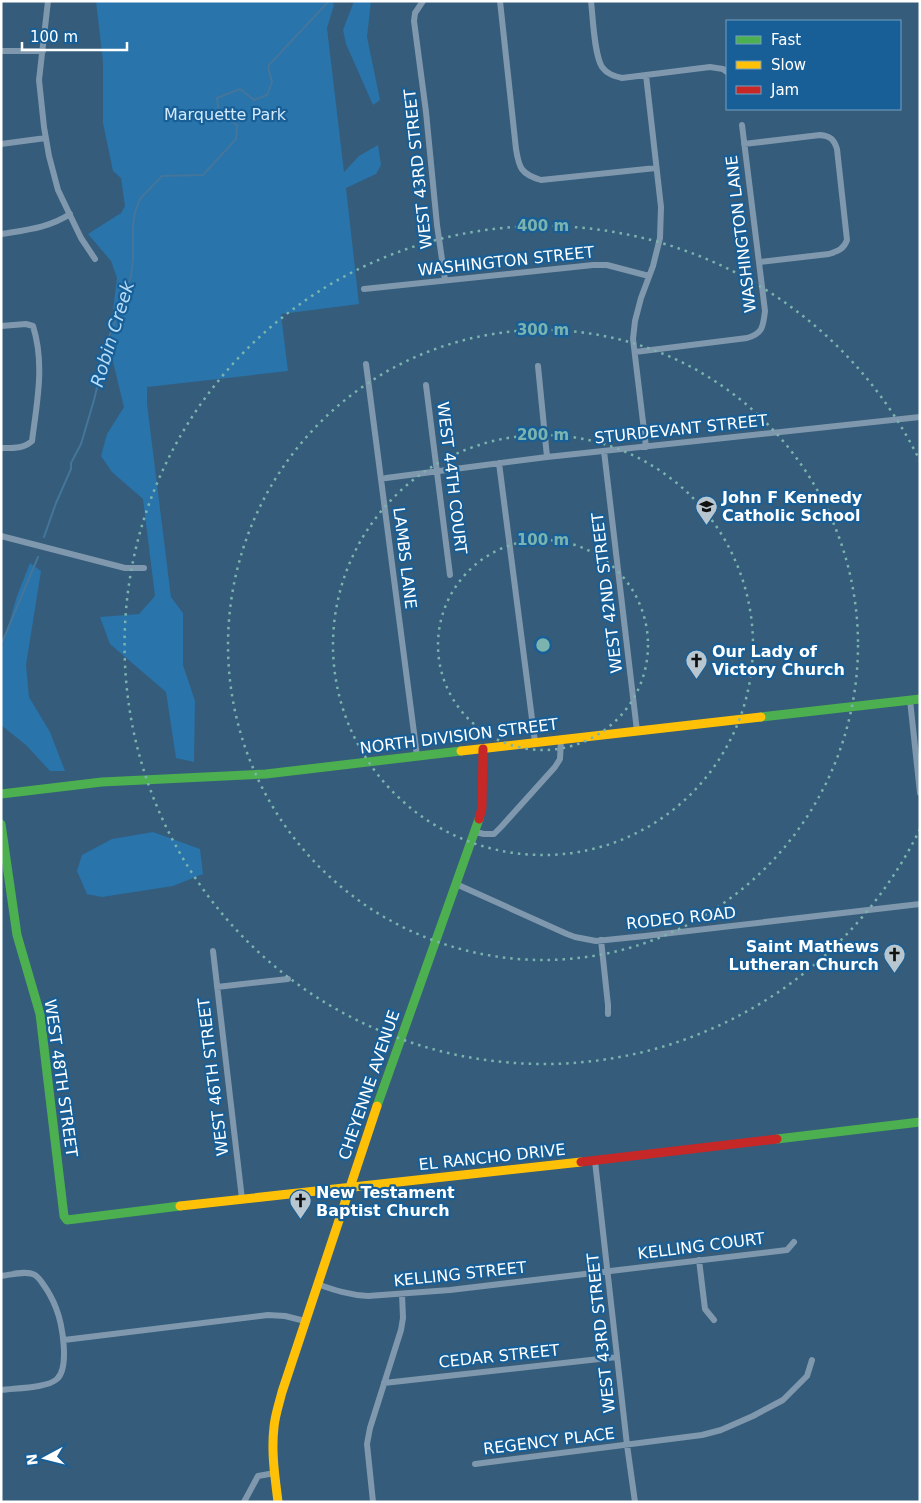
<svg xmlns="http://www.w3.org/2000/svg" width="921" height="1503" viewBox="0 0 921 1503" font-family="'DejaVu Sans',sans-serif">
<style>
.green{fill:#2974ab}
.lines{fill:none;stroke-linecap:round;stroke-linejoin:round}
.stream{stroke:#44759b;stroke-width:2}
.street{stroke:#7f98ad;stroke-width:6}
.fast{stroke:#4caf50;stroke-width:9}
.slow{stroke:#ffc107;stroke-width:9}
.jam{stroke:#c62828;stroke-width:9}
.ring{fill:none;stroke:#7bb4af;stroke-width:2.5;stroke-dasharray:2.5 5}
.labels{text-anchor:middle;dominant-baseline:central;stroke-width:4.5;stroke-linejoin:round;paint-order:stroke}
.park-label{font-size:16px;fill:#d2eafc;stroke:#185f97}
.street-label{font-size:16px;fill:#fff;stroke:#185f97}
.poi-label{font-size:16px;font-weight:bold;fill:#fff;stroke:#185f97;text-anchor:start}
.water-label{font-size:18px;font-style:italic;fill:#b7dcf8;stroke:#185f97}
.centre{fill:#7bb4af;stroke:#185f97;stroke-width:2.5}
.ring-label{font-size:15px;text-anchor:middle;font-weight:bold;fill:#7bb4af;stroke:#185f97;stroke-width:4.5;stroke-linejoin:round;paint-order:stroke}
</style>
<rect width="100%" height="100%" fill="#355c7a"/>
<path class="green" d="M96 1H332L334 5 327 28 344 172 359 156 378 145 381 165 376 174 346 188 359 304 281 314 288 371 147 387V404L171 597 183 613V665L195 701 194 762 176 758 166 692 110 644 100 617 139 614 155 596 143 499 112 472 101 456 107 434 124 407 110 350 113 310 117 278 111 261 88 234 121 213 125 206 121 178 113 171 103 123V62Z
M354 1H371L367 37 380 100 373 105 346 44 343 30Z
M30 563 41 571 26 665 29 697 50 732 65 771H50L26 745 1 725V651L17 596Z
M153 832 200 849 203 874 173 886 102 897 87 894 77 871 82 855 112 839Z"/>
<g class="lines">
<path class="stream" d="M44 537 56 503 71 469V463L81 444 94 400 109 337 131 276 133 259V226L135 212 140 199 162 176 203 175 236 139 237 125 219 113 217 98 240 89 254 100 267 95 272 82 268 66 329 1
M1 645 38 557"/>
<path class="street" d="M48 1 39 80 44 127 49 156 58 190 81 238 95 259
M423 1 415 13 414 21 426 112 437 225 445 280
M500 1 516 149C519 168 521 174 541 180L656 168
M591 1C593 18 594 54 602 67 607 74 614 76 622 78L710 67 723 69 727 72
M1 51H43
M646 75 661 207 660 238 653 266 641 298 635 321 633 339 646 447
M1 144 46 138
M744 144 820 135C830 136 834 139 837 149L847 240C844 249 838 251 829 254L759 262
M1 234C25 230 49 228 70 214
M364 289 593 265H607L649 276
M1 326 26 324 33 326C45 364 37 402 32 441 23 449 13 448 1 448
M635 352 747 338C763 333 763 327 765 311L742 125
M366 364 417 756
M538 366 547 457
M426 385 450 575
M604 451 637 731
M499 463 535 742
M386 478 547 457 920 417
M1 536 125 568H144
M910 700 920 793
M475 832 484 834H494L501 827 555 767 560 759 561 739
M456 884 567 934 575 937 596 941 645 936 920 904
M601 940 608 1005V1014
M213 951 242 1199
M217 987 288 979
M595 1161 627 1445 635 1502
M699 1260 705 1309 714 1320
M1 1276C11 1275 26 1270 35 1275 38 1277 41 1281 43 1284 48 1291 53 1300 56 1308 62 1323 70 1367 57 1379 48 1388 15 1388 1 1390
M317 1284C334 1290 349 1295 368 1296L450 1290 787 1250 794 1242
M64 1340 268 1315 285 1316 305 1321
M384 1383 617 1357
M475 1464 702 1435 721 1430 753 1416 783 1400 807 1376 812 1360
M244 1502 258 1476 275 1473
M373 1502 367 1444 370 1428 401 1330 403 1318 402 1294"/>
<path class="fast" d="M761 717 920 699
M1 794 102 782 266 774 461 751
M1 824 17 935 40 1014 64 1216 67 1220 180 1206
M377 1106 479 819
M777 1139 920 1122"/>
<path class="slow" d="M461 751 761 717
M180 1206 581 1162
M278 1502C275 1477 271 1452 274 1427 275 1415 279 1404 282 1392L377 1106"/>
<path class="jam" d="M479 819 482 808 483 749
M581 1162 777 1139"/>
</g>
<g class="ring">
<circle cx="543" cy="645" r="105"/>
<circle cx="543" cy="645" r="210"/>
<circle cx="543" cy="645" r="315"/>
<path d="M920 829A419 419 0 1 1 920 461"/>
</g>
<defs>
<symbol id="school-pin" viewBox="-11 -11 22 30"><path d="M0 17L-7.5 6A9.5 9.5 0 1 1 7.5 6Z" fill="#b8c6d0" stroke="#185f97"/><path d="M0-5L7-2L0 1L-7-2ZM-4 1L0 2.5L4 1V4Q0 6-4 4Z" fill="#111"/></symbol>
<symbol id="church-pin" viewBox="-11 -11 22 30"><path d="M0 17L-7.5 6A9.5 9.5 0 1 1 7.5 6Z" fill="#b8c6d0" stroke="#185f97"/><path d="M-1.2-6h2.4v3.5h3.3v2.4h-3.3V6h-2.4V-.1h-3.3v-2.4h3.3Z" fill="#111"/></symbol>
</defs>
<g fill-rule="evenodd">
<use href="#school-pin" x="694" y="494" width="25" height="34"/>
<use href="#church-pin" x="684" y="648" width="25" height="34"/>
<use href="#church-pin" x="882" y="942" width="25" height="34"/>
<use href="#church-pin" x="288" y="1188" width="25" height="34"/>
</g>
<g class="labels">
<g class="park-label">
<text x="225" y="114">Marquette Park</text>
</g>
<g class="street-label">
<text transform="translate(418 169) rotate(-96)">WEST 43RD STREET</text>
<text transform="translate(741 234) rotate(-97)">WASHINGTON LANE</text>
<text transform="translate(506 261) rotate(-6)">WASHINGTON STREET</text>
<text transform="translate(681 429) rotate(-6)">STURDEVANT STREET</text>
<text transform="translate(452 478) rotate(83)">WEST 44TH COURT</text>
<text transform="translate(405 558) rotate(83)">LAMBS LANE</text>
<text transform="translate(607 593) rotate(-97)">WEST 42ND STREET</text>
<text transform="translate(459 736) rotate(-7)">NORTH DIVISION STREET</text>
<text transform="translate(681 918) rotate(-6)">RODEO ROAD</text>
<text transform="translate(213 1077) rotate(-97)">WEST 46TH STREET</text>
<text transform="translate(61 1078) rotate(82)">WEST 48TH STREET</text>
<text transform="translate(369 1085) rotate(-71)">CHEYENNE AVENUE</text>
<text transform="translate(492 1157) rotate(-6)">EL RANCHO DRIVE</text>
<text transform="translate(701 1246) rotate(-7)">KELLING COURT</text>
<text transform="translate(460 1274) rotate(-6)">KELLING STREET</text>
<text transform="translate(601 1333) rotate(-96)">WEST 43RD STREET</text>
<text transform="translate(499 1356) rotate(-6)">CEDAR STREET</text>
<text transform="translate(549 1441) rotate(-7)">REGENCY PLACE</text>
</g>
<g class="poi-label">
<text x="722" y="497">John F Kennedy<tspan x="722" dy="18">Catholic School</tspan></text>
<text x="712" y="651">Our Lady of<tspan x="712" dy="18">Victory Church</tspan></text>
<text x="879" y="946" text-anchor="end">Saint Mathews<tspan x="879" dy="18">Lutheran Church</tspan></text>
<text x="316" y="1192">New Testament<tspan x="316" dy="18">Baptist Church</tspan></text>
</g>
<g class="water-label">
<text transform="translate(112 334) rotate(-73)">Robin Creek</text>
</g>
</g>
<circle cx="543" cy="645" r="8" class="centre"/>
<g class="ring-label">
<text x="543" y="231">400 m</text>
<text x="543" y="335">300 m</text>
<text x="543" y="440">200 m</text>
<text x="543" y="545">100 m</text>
</g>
<rect width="921" height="1503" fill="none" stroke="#ffffff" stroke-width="5"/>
<rect x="726" y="20" width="175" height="90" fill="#185f97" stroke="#749fc1"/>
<rect x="736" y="36" width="25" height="8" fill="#4caf50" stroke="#749fc1"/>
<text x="771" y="45" font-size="15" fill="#ffffff">Fast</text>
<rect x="736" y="61" width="25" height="8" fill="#ffc107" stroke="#749fc1"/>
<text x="771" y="70" font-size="15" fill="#ffffff">Slow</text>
<rect x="736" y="86" width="25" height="8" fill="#c62828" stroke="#749fc1"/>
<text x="771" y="95" font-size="15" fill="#ffffff">Jam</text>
<g transform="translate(45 1458) rotate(263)" stroke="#185f97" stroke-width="4" paint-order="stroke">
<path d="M0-4L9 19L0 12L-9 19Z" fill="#ffffff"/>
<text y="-8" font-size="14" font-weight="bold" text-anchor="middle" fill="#ffffff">N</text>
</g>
<path d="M22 42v8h105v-8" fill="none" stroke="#ffffff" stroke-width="2.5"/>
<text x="30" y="42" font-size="15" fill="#ffffff" stroke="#185f97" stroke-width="4" paint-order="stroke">100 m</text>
</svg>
